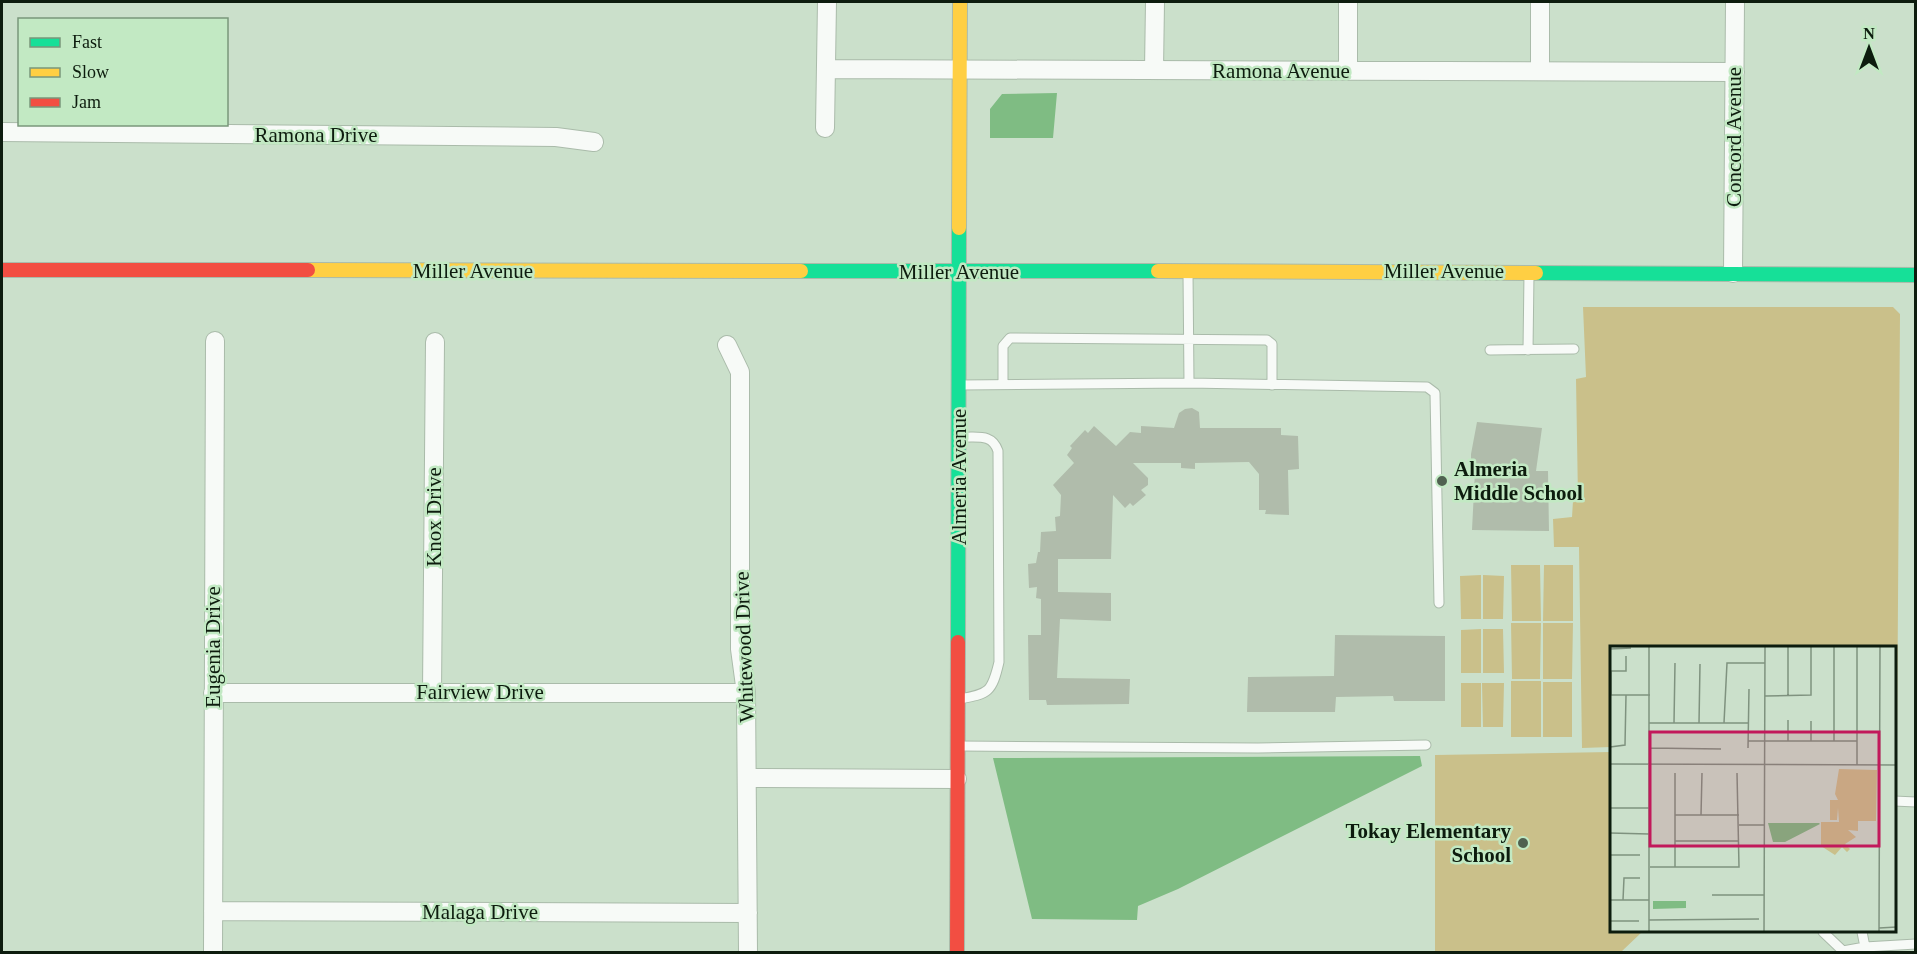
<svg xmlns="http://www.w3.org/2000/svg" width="1917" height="954" viewBox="0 0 1917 954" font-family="Georgia,serif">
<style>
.green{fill:#cac08a}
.water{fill:#7fbc83}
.building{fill:#b0bcab}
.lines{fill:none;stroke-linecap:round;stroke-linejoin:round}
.lane-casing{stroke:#aba;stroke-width:11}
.street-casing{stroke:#aba;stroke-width:20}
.fast-casing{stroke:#aba;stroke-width:16}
.slow-casing{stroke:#aba;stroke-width:16}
.jam-casing{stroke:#aba;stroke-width:16}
.lane{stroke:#f7faf7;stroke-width:9}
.street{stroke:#f7faf7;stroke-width:18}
.fast{stroke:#16e098;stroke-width:14}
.slow{stroke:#ffcf43;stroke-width:14}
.jam{stroke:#f24e42;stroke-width:14}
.poi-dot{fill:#506150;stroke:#c2e9c3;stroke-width:2}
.labels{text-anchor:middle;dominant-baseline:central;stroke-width:5;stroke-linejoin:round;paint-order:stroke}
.street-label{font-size:21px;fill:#0d1c0e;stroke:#c2e9c3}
.poi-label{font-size:21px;font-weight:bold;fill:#0d1c0e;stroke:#c2e9c3;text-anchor:start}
.inset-road{fill:none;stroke:#7f927f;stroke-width:1.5}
.view{fill:#c2185b;fill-opacity:0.15;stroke:#c2185b;stroke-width:3}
.inset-edge{fill:none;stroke:#0d1c0e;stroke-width:3}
</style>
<rect width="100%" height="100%" fill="#cbe0cb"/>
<path class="green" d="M1583 307H1893L1900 314 1897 745H1894V648H1611V747L1582 748 1579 547H1554L1553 519 1572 517 1573 501 1578 499 1576 379 1586 377Z
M1511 565H1540L1541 621H1512Z
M1544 565H1573V621H1543Z
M1481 575V619H1461L1460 576Z
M1483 575 1504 576 1503 619H1483Z
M1511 623H1541L1540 679H1512Z
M1543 623H1573L1572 679H1543Z
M1481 629V673H1461V630Z
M1483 629H1503L1504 673H1483Z
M1511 681H1541V737H1511Z
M1543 682H1572V737H1543Z
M1461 683H1481V727H1461Z
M1482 683H1504L1503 727H1483Z
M1611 752V932H1642L1621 952H1435V755Z"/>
<path class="water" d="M1057 93 1053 138H990V109L1002 94Z
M1420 756 1422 766 1178 889 1138 906 1137 920 1032 919 993 758Z"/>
<path class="building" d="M1192 408 1199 412 1200 428H1281V435L1298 436 1299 469 1288 470 1289 515 1265 514 1266 510H1259V474L1249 462 1195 463V469L1181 468V463H1133L1148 478V485L1141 490 1146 495 1133 506 1130 503 1125 508 1113 495 1111 559H1058V592L1111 593V621L1060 619 1057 678 1130 679 1129 704 1047 705 1046 700H1029L1028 635H1041V599L1036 598 1037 587 1029 588 1028 564 1036 563 1038 552H1040L1041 532 1056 531 1055 517 1060 516 1061 495 1053 485 1074 463 1067 455 1072 448 1070 446 1085 430 1088 433 1094 426 1116 446 1130 432 1141 433V426L1174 428 1179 413 1185 409Z
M1477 422 1542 428 1536 471H1548L1549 531 1472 530 1475 471 1471 472V454Z
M1335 635 1445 636V701H1394L1393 696 1336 697 1335 712H1247L1248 677 1334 676Z"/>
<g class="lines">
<defs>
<path id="lane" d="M1188 273 1189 383
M1490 350 1574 349
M1528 350 1529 274
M1003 384V346L1010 338 1267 340 1272 344V385
M960 385 1189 383 1427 387 1435 393 1439 603
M959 699C989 694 992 692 999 662L998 451C992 433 977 438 961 437
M960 746 1258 748 1426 745
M1894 801 1916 802
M1823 932 1843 951 1865 947 1862 932
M1865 951V947L1916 944"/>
<path id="street" d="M827 69 1735 72
M1154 70 1155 2
M1348 71V2
M1540 71V2
M825 128 827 2
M2 132 556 137 594 142
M1733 273 1735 2
M727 345 740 372V649L746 693 748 952
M432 692 435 342
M213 693H746
M748 778 957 779
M213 911 748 913
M213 952 215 341"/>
<path id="fast" d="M801 271H1158
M1536 273 1916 275
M958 642 959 228"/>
<path id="slow" d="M959 228 960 2
M308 270 801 271
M1158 271 1536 273"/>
<path id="jam" d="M2 270H308
M957 952 958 642"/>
</defs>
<use href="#lane" class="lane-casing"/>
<use href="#street" class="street-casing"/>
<use href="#fast" class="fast-casing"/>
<use href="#slow" class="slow-casing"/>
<use href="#jam" class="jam-casing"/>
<use href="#lane" class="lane"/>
<use href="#street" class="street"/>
<use href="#fast" class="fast"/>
<use href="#slow" class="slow"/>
<use href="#jam" class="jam"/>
</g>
<g class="poi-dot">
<circle cx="1442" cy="481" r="6"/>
<circle cx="1523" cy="843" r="6"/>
</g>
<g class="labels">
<g class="street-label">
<text x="1281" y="71">Ramona Avenue</text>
<text x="316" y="135">Ramona Drive</text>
<text transform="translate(1734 137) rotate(-90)">Concord Avenue</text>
<text x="473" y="271">Miller Avenue</text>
<text x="1444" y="271">Miller Avenue</text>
<text x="959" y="272">Miller Avenue</text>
<text transform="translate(959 477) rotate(-90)">Almeria Avenue</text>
<text transform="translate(434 517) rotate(-90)">Knox Drive</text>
<text transform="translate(213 647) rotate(-90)">Eugenia Drive</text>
<text transform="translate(744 647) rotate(-92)">Whitewood Drive</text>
<text x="480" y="692">Fairview Drive</text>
<text x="480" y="912">Malaga Drive</text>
</g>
<g class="poi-label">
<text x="1454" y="469">Almeria<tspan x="1454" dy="24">Middle School</tspan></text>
<text x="1511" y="831" text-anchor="end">Tokay Elementary<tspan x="1511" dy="24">School</tspan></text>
</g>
</g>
<g transform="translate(1610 646)">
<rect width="286" height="286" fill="#cbe0cb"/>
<path d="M229 123 267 124 266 175H248V185L238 184 246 191 235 198 240 203 237 206 232 201 225 209 211 200V176H229L228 162 227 174H220V154H228L225 148Z" fill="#cac08a"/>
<path d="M158 177H209L210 178 175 196H163ZM43 255H76V262L43 263Z" fill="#7fbc83"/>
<path class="inset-road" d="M0 3 21 2M0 25H16V10M0 49H40M1 49V25M155 50 201 49V1M178 50V1M39 77H138M64 77 65 17M89 77 90 18M114 77 117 17H155M138 95H247M178 95V74M201 95V75M224 95V1M0 101 15 99 16 49M39 102 111 103M138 102 139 43M0 118 287 119M247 119V1M0 162H40M65 169H129M91 169 92 127M129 179H154M0 187 39 188M65 195H129M0 209H30M40 221H129L127 127M65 221V127M102 249H154M0 254H39M13 254 14 232H30M39 274 149 273M0 275H29M269 282 287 281M39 286V1M154 286 155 1M269 286 270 1"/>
<path class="view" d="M40 86H269V200H40Z"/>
<rect width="286" height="286" class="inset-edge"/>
</g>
<rect width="1917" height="954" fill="none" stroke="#0d1c0e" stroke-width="6"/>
<rect x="18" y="18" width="210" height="108" fill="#c2e9c3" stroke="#7a977b" stroke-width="1.5"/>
<rect x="30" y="38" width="30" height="9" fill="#16e098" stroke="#7a977b" stroke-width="1.5"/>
<text x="72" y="48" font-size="18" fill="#0d1c0e">Fast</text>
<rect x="30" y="68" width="30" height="9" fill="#ffcf43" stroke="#7a977b" stroke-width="1.5"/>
<text x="72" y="78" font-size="18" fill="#0d1c0e">Slow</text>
<rect x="30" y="98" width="30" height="9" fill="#f24e42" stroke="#7a977b" stroke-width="1.5"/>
<text x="72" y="108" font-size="18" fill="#0d1c0e">Jam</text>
<g transform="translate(1869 48)" stroke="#c2e9c3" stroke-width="4.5" paint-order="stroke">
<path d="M0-4.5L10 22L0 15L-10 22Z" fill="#0d1c0e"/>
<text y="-9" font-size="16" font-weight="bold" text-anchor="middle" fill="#0d1c0e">N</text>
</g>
</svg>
